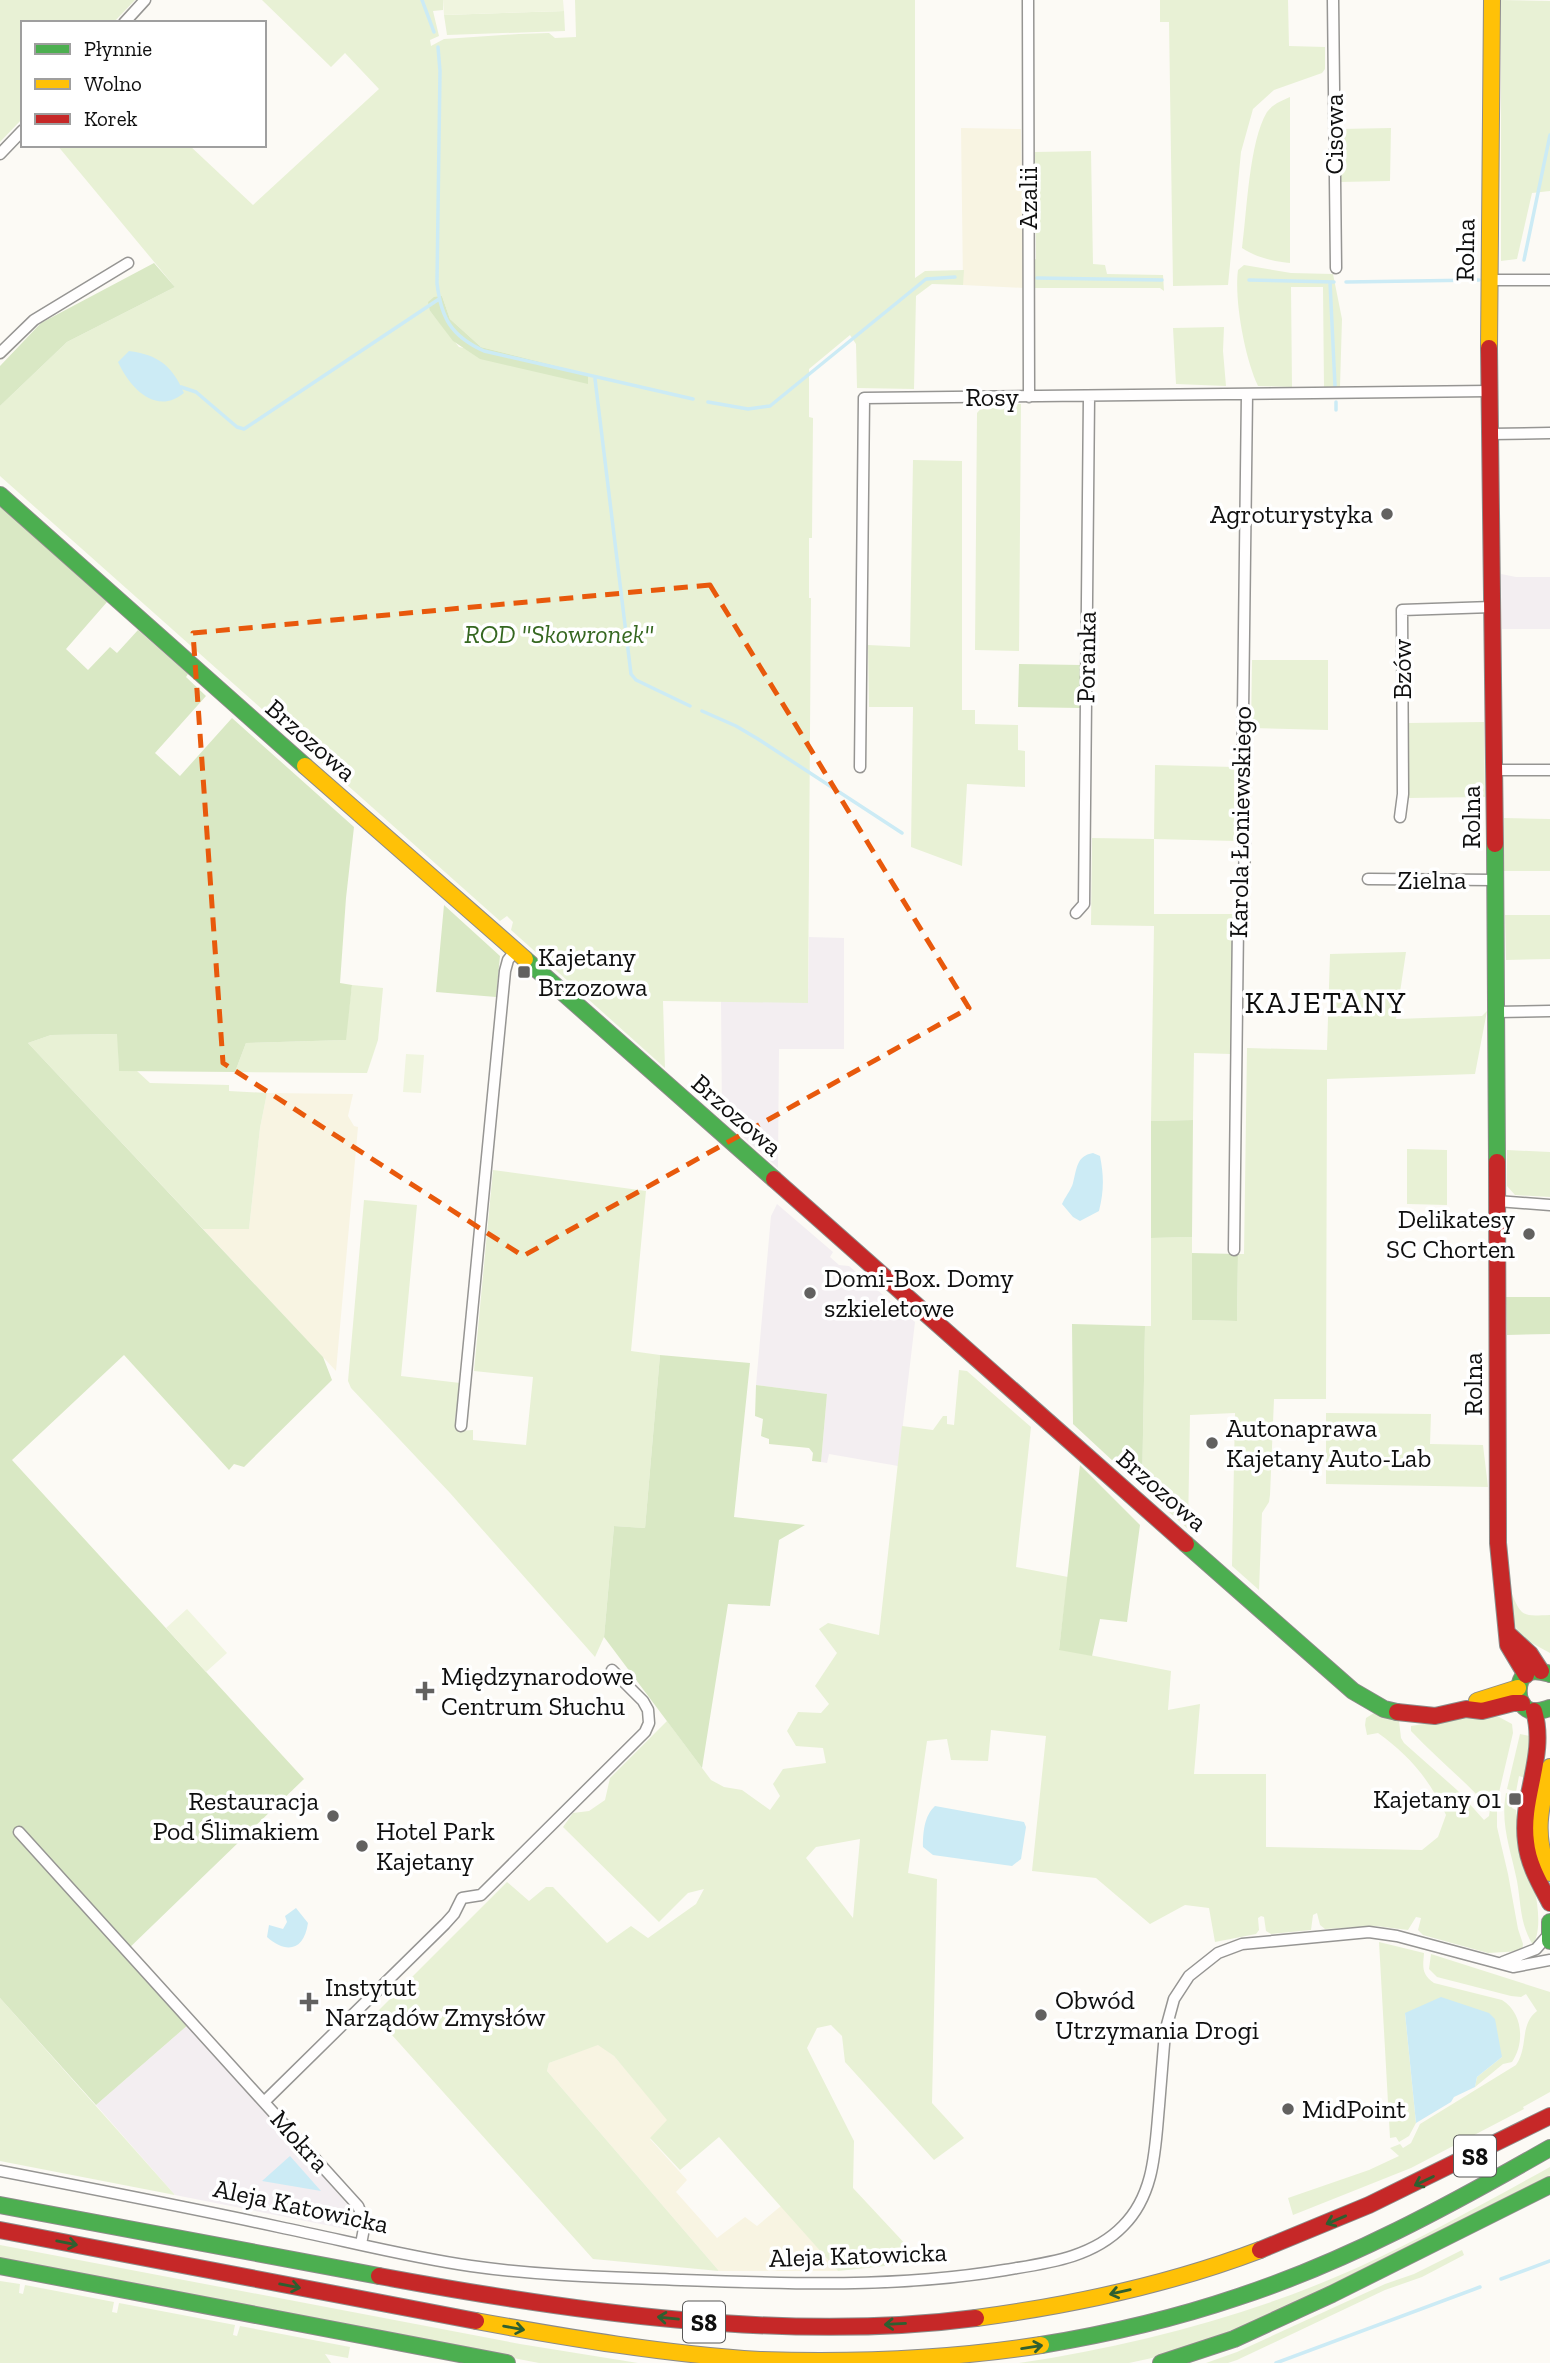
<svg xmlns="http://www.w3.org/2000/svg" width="1550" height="2363" viewBox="0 0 1550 2363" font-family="'Zilla Slab',serif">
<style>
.industrial{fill:#f3eef1}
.farmland{fill:#f8f4e2}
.green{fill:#e8f1d5;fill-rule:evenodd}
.forest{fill:#d9e8c4}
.pitch{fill:#f0f5df}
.water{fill:#ccebf5}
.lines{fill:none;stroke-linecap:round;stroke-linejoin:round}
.stream{stroke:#ccebf5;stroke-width:3.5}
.street-casing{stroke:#969593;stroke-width:13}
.fast-casing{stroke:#8c8b89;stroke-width:18}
.slow-casing{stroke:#8c8b89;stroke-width:18}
.jam-casing{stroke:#8c8b89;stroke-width:18}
.street{stroke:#fffefe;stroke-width:10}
.fast{stroke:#4caf50;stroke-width:16}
.slow{stroke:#ffc107;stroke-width:16}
.jam{stroke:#c62828;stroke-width:16}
.oneway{stroke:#2e5f30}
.marked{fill:none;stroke:#e8590c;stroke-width:5;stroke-dasharray:14 9;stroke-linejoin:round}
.poi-dot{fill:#626160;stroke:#fff;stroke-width:2.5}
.labels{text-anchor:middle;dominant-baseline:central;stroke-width:7;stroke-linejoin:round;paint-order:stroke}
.shield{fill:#fff;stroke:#575757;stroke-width:2}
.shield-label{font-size:24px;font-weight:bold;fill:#0f0f0f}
.street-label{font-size:26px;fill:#0f0f0f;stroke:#fff}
.poi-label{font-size:26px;fill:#0f0f0f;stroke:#fff;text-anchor:start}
.park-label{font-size:26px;font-style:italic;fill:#356720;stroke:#fff}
.quarter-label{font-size:30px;letter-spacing:2px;fill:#0f0f0f;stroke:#fff}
</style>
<rect width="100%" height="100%" fill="#fcfaf5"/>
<path class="industrial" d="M1501 574 1516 577H1550V629H1502Z
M809 937 844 938V1049H779L778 1168 722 1118 721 1001 808 1002Z
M777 1204 833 1252 830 1257 839 1265 849 1266 915 1322 898 1466 829 1454 827 1463 821 1462 827 1394 756 1385 771 1216Z
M189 2024 353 2211 357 2222 356 2231 175 2195 96 2105Z"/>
<path class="farmland" d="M961 128 1021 129 1024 288 963 285Z
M267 1093 353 1094 348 1116 354 1126 358 1127 336 1371 203 1229H249L260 1128Z
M598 2044 614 2056 668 2120 650 2139 687 2180 676 2192 717 2238 745 2217 757 2226 781 2206 838 2271H719L547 2071 549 2063Z"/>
<path class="green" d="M0 0H135L113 23H23V118L0 142Z
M262 0H443V10L433 11 439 36 430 40 431 46 444 39 519 34 549 33 555 38 576 37 575 0H915V278L925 271 964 270 963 285 932 284 916 296 914 389 857 388 856 344 850 335 809 369V417L813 418 812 538H809V598H811L808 1003 663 1001 665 1068 511 930 513 922 507 916 500 921 0 476V406L67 342 175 287 57 145H189L253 205 379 89 345 53 331 67ZM442 296 450 319 481 347 588 374 459 347 430 311Z
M1160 0H1288L1289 46 1325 47V69L1322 73 1274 90 1253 109 1241 152 1228 285 1173 286 1169 22H1160Z
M1501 0 1550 1V191L1532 193 1517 259 1501 261Z
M564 11 565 31 447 35 444 15Z
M1290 97V263C1275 262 1255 257 1242 248 1247 212 1249 142 1267 112 1273 104 1281 101 1290 97Z
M1391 128 1390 181 1340 182V129Z
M1091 151 1093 264 1105 265 1107 274 1163 275 1164 291 1160 288H1033L1032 261 1036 259 1035 152Z
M1244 265 1291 273 1333 274 1342 319 1340 387H1324L1323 287H1291L1292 387 1258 386C1245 359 1234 300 1238 270Z
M1224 327 1223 351 1226 386 1176 384 1173 328Z
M985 404H1021L1019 651 975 650 977 413Z
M913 460 962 461V710H975V724L1018 725V750L1025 751V787L967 784 962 866 911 847 913 707H869L868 645 910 647Z
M1252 660H1328V730L1251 728Z
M1484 722 1485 797 1409 798V723Z
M1155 765 1234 767V841L1154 839V914H1233L1231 1054 1194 1053 1193 1120 1151 1121 1154 926 1091 925 1092 838 1154 839Z
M1504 818 1550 819V871H1504Z
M1505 915H1550V959L1506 960Z
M1406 952 1396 1019 1482 1016 1487 1011 1475 1074 1327 1079 1326 1399H1274L1270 1495 1269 1502 1262 1513 1259 1590 1232 1566 1235 1413 1190 1415 1188 1529 1142 1488 1145 1326H1151V1238L1192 1237V1320L1237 1321 1238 1254H1244L1247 1048 1327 1050 1330 954Z
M352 985 383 988 378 1040 367 1073 235 1072 246 1043 345 1040Z
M118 1034 119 1071H137L150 1083 229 1085V1091L267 1093 260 1128 249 1229H203L28 1043 51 1035Z
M1407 1149 1447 1150V1205L1407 1204Z
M1507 1150 1550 1152V1197L1515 1195 1507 1186Z
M493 1170 646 1191 631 1351 660 1355 645 1528 614 1526 604 1637 595 1657 450 1493 351 1388 348 1381 364 1200 417 1205 401 1376 460 1383 455 1419 458 1431 473 1430V1440L526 1445 533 1377 474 1371Z
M959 1370 967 1371 1031 1427 1016 1567 1068 1577 1059 1649 1171 1671 1168 1710 1200 1704 1194 1774H1266V1847L1422 1850 1438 1837 1446 1815C1430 1780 1409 1755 1378 1733L1367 1735 1365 1725 1366 1718 1374 1713 1399 1721 1401 1738 1404 1743 1457 1790 1484 1820 1489 1816 1490 1809C1466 1781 1436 1758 1411 1731V1726L1479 1715 1499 1717 1512 1724 1513 1733 1497 1801V1827L1508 1874 1518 1929 1523 1944 1522 1951 1488 1953 1423 1935 1418 1930 1421 1918 1416 1917 1408 1930 1376 1926 1325 1929 1320 1925 1317 1913 1313 1915 1311 1930 1271 1934 1266 1931 1264 1917 1261 1916 1258 1918 1259 1930 1256 1934 1215 1942 1209 1908 1185 1905 1150 1924 1096 1878 1032 1871 1046 1736 991 1730 988 1761 951 1760 947 1739 927 1741 908 1873 937 1879 932 2103 964 2138 934 2160 845 2062 842 2036 831 2025 817 2028 807 2048 854 2141 853 2188 922 2262 838 2271 719 2137 680 2170 650 2138 667 2120 614 2056 598 2045 549 2063 547 2071 719 2271 593 2259 374 2015 507 1882 529 1901 546 1887H553L607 1943 631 1926 648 1938 696 1904 704 1889 688 1893 659 1922 563 1827 573 1813 589 1811 605 1800 610 1778 667 1721 711 1780 724 1787 742 1790 770 1810 780 1796 773 1784 783 1769 826 1763 823 1748 796 1746 787 1731 798 1712 821 1713 829 1704 815 1686 837 1653 819 1629 828 1623 879 1635 902 1426 933 1430 943 1416H947V1424L954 1425ZM860 1839 853 1918 806 1858 816 1847Z
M1326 1413 1431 1414 1430 1444 1483 1445 1488 1487 1326 1484Z
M1509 1592H1511C1522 1618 1523 1616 1550 1615V1653L1528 1641 1526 1642C1512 1628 1512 1612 1509 1592Z
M1520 1734 1534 1737 1536 1751 1525 1778 1519 1776 1516 1792 1507 1789Z
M1506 1793 1514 1796 1512 1808 1516 1810C1521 1846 1550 1915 1533 1945 1520 1925 1521 1903 1517 1881 1511 1850 1500 1825 1506 1793Z
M1379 1942 1424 1953C1423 1967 1421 1974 1434 1983L1502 2000C1523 2013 1525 2043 1512 2062L1503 2064 1475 2087 1477 2077 1502 2057 1405 2013 1416 2123 1409 2136 1399 2142 1396 2137 1390 2138Z
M1431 1954 1550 1992V2092L1523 2107 1524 2109 1411 2168 1293 2215 1288 2198 1369 2170 1399 2156 1390 2148 1400 2144 1403 2148 1411 2143 1420 2124 1516 2065C1529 2046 1519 2025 1537 2011L1526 1994 1521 1997 1511 1996 1437 1977 1429 1969Z
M0 1998 175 2195 0 2161Z
M1550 2167V2176L1487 2211 1272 2316 1175 2353 1129 2363H1019C1137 2345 1253 2315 1361 2266 1426 2236 1488 2201 1550 2167Z
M0 2245 520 2344 638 2363H539L0 2260Z
M1462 2250 1464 2255 1422 2277 1385 2290 1237 2360 1228 2363H1206L1237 2352 1385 2284 1414 2274Z
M0 2281 20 2284 19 2293 23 2294 25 2285 114 2302 112 2312 117 2313 119 2303 235 2325 233 2335 237 2336 240 2326 350 2347 348 2358 325 2354 331 2363H0Z"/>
<path class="forest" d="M154 263 175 287 67 342 0 406V366L41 323Z
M442 296 450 319 481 347 588 374V384L480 359 453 341 430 311 428 302 434 297Z
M0 506 107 602 66 649 88 670 110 647 117 653 138 630 188 674 186 677 206 696 155 753 180 776 232 718 354 827 346 898 340 983 352 985 346 1040 246 1043 235 1072 119 1071 117 1034 51 1035 28 1043 323 1357 332 1380 244 1467 234 1464 229 1470 124 1355 12 1460 304 1779 124 1953 189 2024 96 2105 0 1998Z
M1019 664 1081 665 1080 708 1018 707Z
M444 905 500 956 496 997 436 992Z
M1193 1120 1192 1237 1151 1238V1121Z
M1192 1253 1238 1254 1237 1321 1192 1320Z
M1506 1297H1550V1334L1507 1335Z
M1072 1324 1145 1326 1142 1488 1073 1424Z
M660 1355 750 1363 734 1517 805 1525 779 1540 770 1606 728 1604 702 1768 604 1637 614 1526 645 1528Z
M756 1385 827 1394 821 1462 812 1461 813 1453 809 1448 769 1444V1439L761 1436 763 1419 755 1416Z
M1080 1465 1140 1525 1127 1622 1100 1619 1092 1656 1059 1650Z"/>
<path class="pitch" d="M443 0H563L564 11 444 15Z
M406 1054 424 1055 421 1093 403 1092Z
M187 1609 227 1653 206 1672 166 1628Z"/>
<path class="water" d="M129 351C158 355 172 365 184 393 156 416 130 388 118 362Z
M1093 1153 1100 1156C1104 1176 1104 1191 1099 1211L1080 1221 1073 1217 1062 1204C1065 1197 1071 1190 1073 1183 1077 1169 1076 1156 1093 1153Z
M935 1806 1024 1822 1026 1827 1021 1859 1012 1866 933 1855 923 1847C923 1833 924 1816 935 1806Z
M296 1908 308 1923C304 1951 286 1954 267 1937L269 1925 283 1929 287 1922 285 1916Z
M1441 1997 1489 2013 1495 2019 1502 2057 1477 2077 1475 2087 1454 2097 1451 2102 1416 2123 1405 2013Z
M290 2156 321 2191 262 2181Z"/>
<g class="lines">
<path class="stream" d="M422 0 434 32
M438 47 440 71 437 283C441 318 451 336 484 351L693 399
M1524 260 1550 135
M1037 278 1162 280
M1249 280 1334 282
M1330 282 1335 386
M1346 282 1479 280
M595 379 631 674 636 680 690 706
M181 387 196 392 237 427 244 429 439 299
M708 402 748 409 770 406 926 279 955 277
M1336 410V402
M702 711 736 726 758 739 902 833
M1501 2279 1550 2261
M1276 2363 1480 2287"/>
<defs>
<path id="street" d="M1028 0 1029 397
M1333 0 1336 268
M124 23 145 0
M0 154 23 130
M1489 280H1550
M0 353 34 320 128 263
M1490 434 1550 433
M860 767 864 398 1489 391
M1495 770H1550
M1400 817 1403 794 1402 610 1492 607
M1368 879 1496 880
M1076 913 1084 904 1089 397
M1496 1012 1550 1011
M1497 1201 1550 1205
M1234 1250 1238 925C1246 883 1246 835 1242 792L1247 394
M461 1426 505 971 508 960 515 951
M19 1832 358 2206 365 2223 361 2244
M1503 1962 1536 1949 1549 1934
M264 2102 445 1924 454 1914 462 1898 481 1895 645 1732 649 1723 648 1710 643 1701 612 1670
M0 2171C93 2189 186 2207 279 2227 343 2240 407 2257 471 2266 541 2276 611 2277 681 2280 790 2284 897 2288 1005 2270 1047 2263 1092 2258 1123 2226 1155 2194 1155 2149 1159 2106 1161 2081 1163 2057 1165 2032L1174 1999 1189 1976 1218 1953 1242 1944 1369 1932 1397 1936 1513 1967 1550 1960"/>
<path id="fast" d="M0 495 305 766
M1495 844 1497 1162
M525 959 774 1179
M1186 1544 1353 1691 1384 1709 1397 1712
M1550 1674C1543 1672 1535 1669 1527 1673 1516 1680 1516 1702 1527 1709 1535 1714 1543 1710 1550 1708
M1550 1922V1941
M0 2205 379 2276
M0 2266 507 2363
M1041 2345C1108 2334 1173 2319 1238 2297 1348 2261 1450 2205 1550 2148
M1161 2363 1234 2339 1332 2294 1550 2185"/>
<path id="slow" d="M1489 348 1492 0
M305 766 525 959
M1477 1701 1518 1688
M1550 1767C1541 1804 1532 1837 1550 1873
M976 2318C1074 2305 1168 2285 1260 2250
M476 2321C569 2338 665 2354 760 2360 851 2363 951 2359 1041 2345"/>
<path id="jam" d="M1489 348 1495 844
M1497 1162 1498 1543 1508 1645 1526 1675
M774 1179 1186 1544
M1507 1633 1530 1654 1541 1671
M1534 1711C1547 1756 1520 1797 1526 1842 1528 1864 1540 1884 1550 1903
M1397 1712 1435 1716 1466 1709 1482 1711 1513 1703H1522
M0 2230 476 2321
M1260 2250 1369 2205 1550 2116
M379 2276C568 2311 784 2343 976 2318"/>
</defs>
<use href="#street" class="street-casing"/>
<use href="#fast" class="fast-casing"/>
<use href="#slow" class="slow-casing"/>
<use href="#jam" class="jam-casing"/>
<use href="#street" class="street"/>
<use href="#fast" class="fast"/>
<use href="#slow" class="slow"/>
<use href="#jam" class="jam"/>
</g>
<defs><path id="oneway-shaft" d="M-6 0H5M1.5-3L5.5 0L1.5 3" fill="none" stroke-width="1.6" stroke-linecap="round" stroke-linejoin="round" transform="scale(1.75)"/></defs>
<g class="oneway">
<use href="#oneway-shaft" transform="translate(1424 2181) rotate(154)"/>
<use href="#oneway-shaft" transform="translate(1336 2220) rotate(157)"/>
<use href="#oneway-shaft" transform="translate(67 2243) rotate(11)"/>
<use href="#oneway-shaft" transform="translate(290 2286) rotate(11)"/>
<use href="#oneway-shaft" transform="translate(1120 2292) rotate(167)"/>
<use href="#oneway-shaft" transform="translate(668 2318) rotate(-174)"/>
<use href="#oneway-shaft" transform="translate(895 2324) rotate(177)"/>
<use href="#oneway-shaft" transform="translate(514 2328) rotate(10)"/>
<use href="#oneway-shaft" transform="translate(1032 2347) rotate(-9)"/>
</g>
<path class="marked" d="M710 585 969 1008 523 1256 223 1063 193 633Z"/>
<g class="poi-dot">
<circle cx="1387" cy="514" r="7"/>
<rect x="517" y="965" width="14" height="14" rx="3.5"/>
<circle cx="1529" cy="1234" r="7"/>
<circle cx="810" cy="1293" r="7"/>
<circle cx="1212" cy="1443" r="7"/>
<path d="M421.5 1680.5h7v7h7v7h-7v7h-7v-7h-7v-7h7z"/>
<rect x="1508" y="1792" width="14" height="14" rx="3.5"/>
<circle cx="333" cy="1816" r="7"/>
<circle cx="362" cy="1846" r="7"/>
<path d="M305.5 1991.5h7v7h7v7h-7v7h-7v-7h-7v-7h7z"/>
<circle cx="1041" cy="2015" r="7"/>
<circle cx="1288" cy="2109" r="7"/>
</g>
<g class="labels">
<g class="shield">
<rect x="1454" y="2135.5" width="42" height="41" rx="5"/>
<rect x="683" y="2301.5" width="42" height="41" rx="5"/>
</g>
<g class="shield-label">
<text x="1475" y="2156">S8</text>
<text x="704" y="2322">S8</text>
</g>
<g class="street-label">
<text transform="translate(1334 134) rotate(-90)">Cisowa</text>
<text transform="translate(1028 198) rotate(-90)">Azalii</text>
<text transform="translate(1465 250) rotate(-89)">Rolna</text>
<text x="992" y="397">Rosy</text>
<text transform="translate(1086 657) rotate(-89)">Poranka</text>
<text transform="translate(1402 669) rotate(-90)">Bzów</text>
<text transform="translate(311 740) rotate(41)">Brzozowa</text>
<text transform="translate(1471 817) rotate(-90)">Rolna</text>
<text transform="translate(1240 822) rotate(-89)">Karola Łoniewskiego</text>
<text x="1432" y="880">Zielna</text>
<text transform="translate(737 1115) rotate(41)">Brzozowa</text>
<text transform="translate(1473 1384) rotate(-90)">Rolna</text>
<text transform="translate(1162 1490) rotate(41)">Brzozowa</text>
<text transform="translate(300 2141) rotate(48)">Mokra</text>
<text transform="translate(301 2206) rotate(12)">Aleja Katowicka</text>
<text transform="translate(858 2255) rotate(-2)">Aleja Katowicka</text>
</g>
<g class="poi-label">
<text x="1373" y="514" text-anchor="end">Agroturystyka</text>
<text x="538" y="957">Kajetany<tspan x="538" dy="30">Brzozowa</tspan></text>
<text x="1515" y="1219" text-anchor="end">Delikatesy<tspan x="1515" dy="30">SC Chorten</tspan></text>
<text x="824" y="1278">Domi-Box. Domy<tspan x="824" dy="30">szkieletowe</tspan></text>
<text x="1226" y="1428">Autonaprawa<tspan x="1226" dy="30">Kajetany Auto-Lab</tspan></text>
<text x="441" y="1676">Międzynarodowe<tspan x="441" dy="30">Centrum Słuchu</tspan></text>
<text x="1501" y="1799" text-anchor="end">Kajetany 01</text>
<text x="319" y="1801" text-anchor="end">Restauracja<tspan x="319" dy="30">Pod Ślimakiem</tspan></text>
<text x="376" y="1831">Hotel Park<tspan x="376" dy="30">Kajetany</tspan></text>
<text x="325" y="1987">Instytut<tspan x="325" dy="30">Narządów Zmysłów</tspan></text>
<text x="1055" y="2000">Obwód<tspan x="1055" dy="30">Utrzymania Drogi</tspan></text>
<text x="1302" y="2109">MidPoint</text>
</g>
<g class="park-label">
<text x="559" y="634">ROD "Skowronek"</text>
</g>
<g class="quarter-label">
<text x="1326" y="1003">KAJETANY</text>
</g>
</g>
<rect x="21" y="21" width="245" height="126" fill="#ffffff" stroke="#9f9f9f" stroke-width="2"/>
<rect x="35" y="44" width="35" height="10" fill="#4caf50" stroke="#9f9f9f" stroke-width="2"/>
<text x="84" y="56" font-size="21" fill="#0f0f0f">Płynnie</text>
<rect x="35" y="79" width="35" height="10" fill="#ffc107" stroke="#9f9f9f" stroke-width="2"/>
<text x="84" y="91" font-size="21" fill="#0f0f0f">Wolno</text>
<rect x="35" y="114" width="35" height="10" fill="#c62828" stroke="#9f9f9f" stroke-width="2"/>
<text x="84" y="126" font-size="21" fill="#0f0f0f">Korek</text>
</svg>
